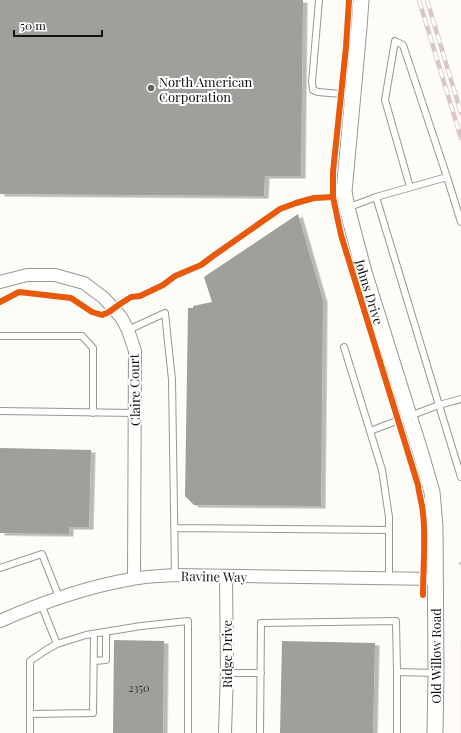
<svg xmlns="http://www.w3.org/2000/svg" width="461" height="733" viewBox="0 0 461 733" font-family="'Playfair Display',serif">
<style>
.industrial{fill:#f5f0f3}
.building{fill:#a19f9c;filter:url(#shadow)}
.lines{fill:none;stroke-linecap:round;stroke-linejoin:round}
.service-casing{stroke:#979795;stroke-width:8}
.minor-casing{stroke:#979795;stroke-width:14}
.tertiary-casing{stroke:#979795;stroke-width:17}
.path{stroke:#b9b9b8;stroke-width:2;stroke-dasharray:4 2;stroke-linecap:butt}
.service{stroke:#fffffe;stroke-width:6}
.minor{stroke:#fffffe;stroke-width:12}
.tertiary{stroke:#fffffe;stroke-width:15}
.rail-casing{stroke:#d9c6c7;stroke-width:4.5}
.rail{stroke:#fff;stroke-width:3;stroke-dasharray:9;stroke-linecap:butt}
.cycleway-casing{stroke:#fff;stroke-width:8}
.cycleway{stroke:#e8590c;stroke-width:6}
.poi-dot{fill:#646362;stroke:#fff;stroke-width:1.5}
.labels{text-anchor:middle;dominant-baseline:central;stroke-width:4;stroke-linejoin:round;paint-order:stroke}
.number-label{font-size:11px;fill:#353434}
.poi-label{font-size:13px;fill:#111;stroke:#fff;text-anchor:start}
.street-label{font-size:13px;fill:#111;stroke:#fff}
</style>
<defs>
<filter id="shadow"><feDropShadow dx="4.5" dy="2.5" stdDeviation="0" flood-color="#0004"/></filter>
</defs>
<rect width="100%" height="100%" fill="#fdfcf7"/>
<path class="industrial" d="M460 641H461V733H460Z"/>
<path class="building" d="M0 0H303L301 176H265L264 196 0 194Z
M298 214 323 300 321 506 194 505 185 496 188 308H193V306L212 302 204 277Z
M0 448 91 450 89 527H69V534L0 533Z
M114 640 164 641 163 733H113Z
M282 641 375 643 373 733H280Z"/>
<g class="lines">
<defs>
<path id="service" d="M319 0 312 82 313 90 318 92 353 95
M410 187 385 100 395 41 403 45 447 177
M376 197 439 405 461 399
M347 208 376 197 447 177 461 222
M128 330 165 313 172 380 175 575
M0 336H82L93 348V413
M344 347 370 431 439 405 461 477
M0 411 135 413
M370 431 382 470 389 517V577
M175 528 389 530
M0 568 42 554 59 597
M57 644 86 635 141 626 188 621V733
M94 661 106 660V632
M227 673H261
M30 714 93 713 94 634
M30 733V661L46 650 57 644 41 604
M260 733 261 623 396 621 397 672 436 673
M397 733V672"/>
<path id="minor" d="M0 282 27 275H55L84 283 104 298 121 317 128 330 135 351 134 578
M0 621C43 602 86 587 132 579 146 576 161 576 175 575L435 579
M225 733 227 673 226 576"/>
<g id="tertiary">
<path id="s1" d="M361 0 359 28 344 192 347 208 364 272 421 454 432 492 435 527 436 673 435 733"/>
</g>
</defs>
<use href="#service" class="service-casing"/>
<use href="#minor" class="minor-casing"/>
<use href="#tertiary" class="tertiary-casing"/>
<path class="path" d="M459 564 461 563"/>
<use href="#service" class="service"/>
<use href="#minor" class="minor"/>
<use href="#tertiary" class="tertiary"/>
<defs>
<path id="rail" d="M419 0 461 138
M427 0 461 113"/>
</defs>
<use href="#rail" class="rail-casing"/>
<use href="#rail" class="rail"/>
<defs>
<path id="cycleway" d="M349 0 346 47 333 172V197L341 235 418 485C419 494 422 503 423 513 426 540 423 568 423 595
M0 302 19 292 71 298 92 312 102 315 109 312 120 304 131 297 140 296 163 285 175 276 201 265 213 256 280 209 296 203 314 198 333 197"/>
</defs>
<use href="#cycleway" class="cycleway-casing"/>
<use href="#cycleway" class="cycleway"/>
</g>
<circle class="poi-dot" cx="151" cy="88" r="4"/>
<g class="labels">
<g class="number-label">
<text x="139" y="687">2350</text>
</g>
<g class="poi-label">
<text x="159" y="81">North American<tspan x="159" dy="15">Corporation</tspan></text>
</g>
<g class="street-label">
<text stroke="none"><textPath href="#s1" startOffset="296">Johns Drive</textPath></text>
<text transform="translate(134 390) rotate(-91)">Claire Court</text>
<text transform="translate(214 576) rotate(1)">Ravine Way</text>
<text transform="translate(226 654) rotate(-90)">Ridge Drive</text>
<text transform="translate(435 656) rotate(-90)">Old Willow Road</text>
</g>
</g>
<path d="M14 30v6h88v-6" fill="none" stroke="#111111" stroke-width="2"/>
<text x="20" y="30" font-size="12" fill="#111111" stroke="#ffffff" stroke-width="3" paint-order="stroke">50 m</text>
</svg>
